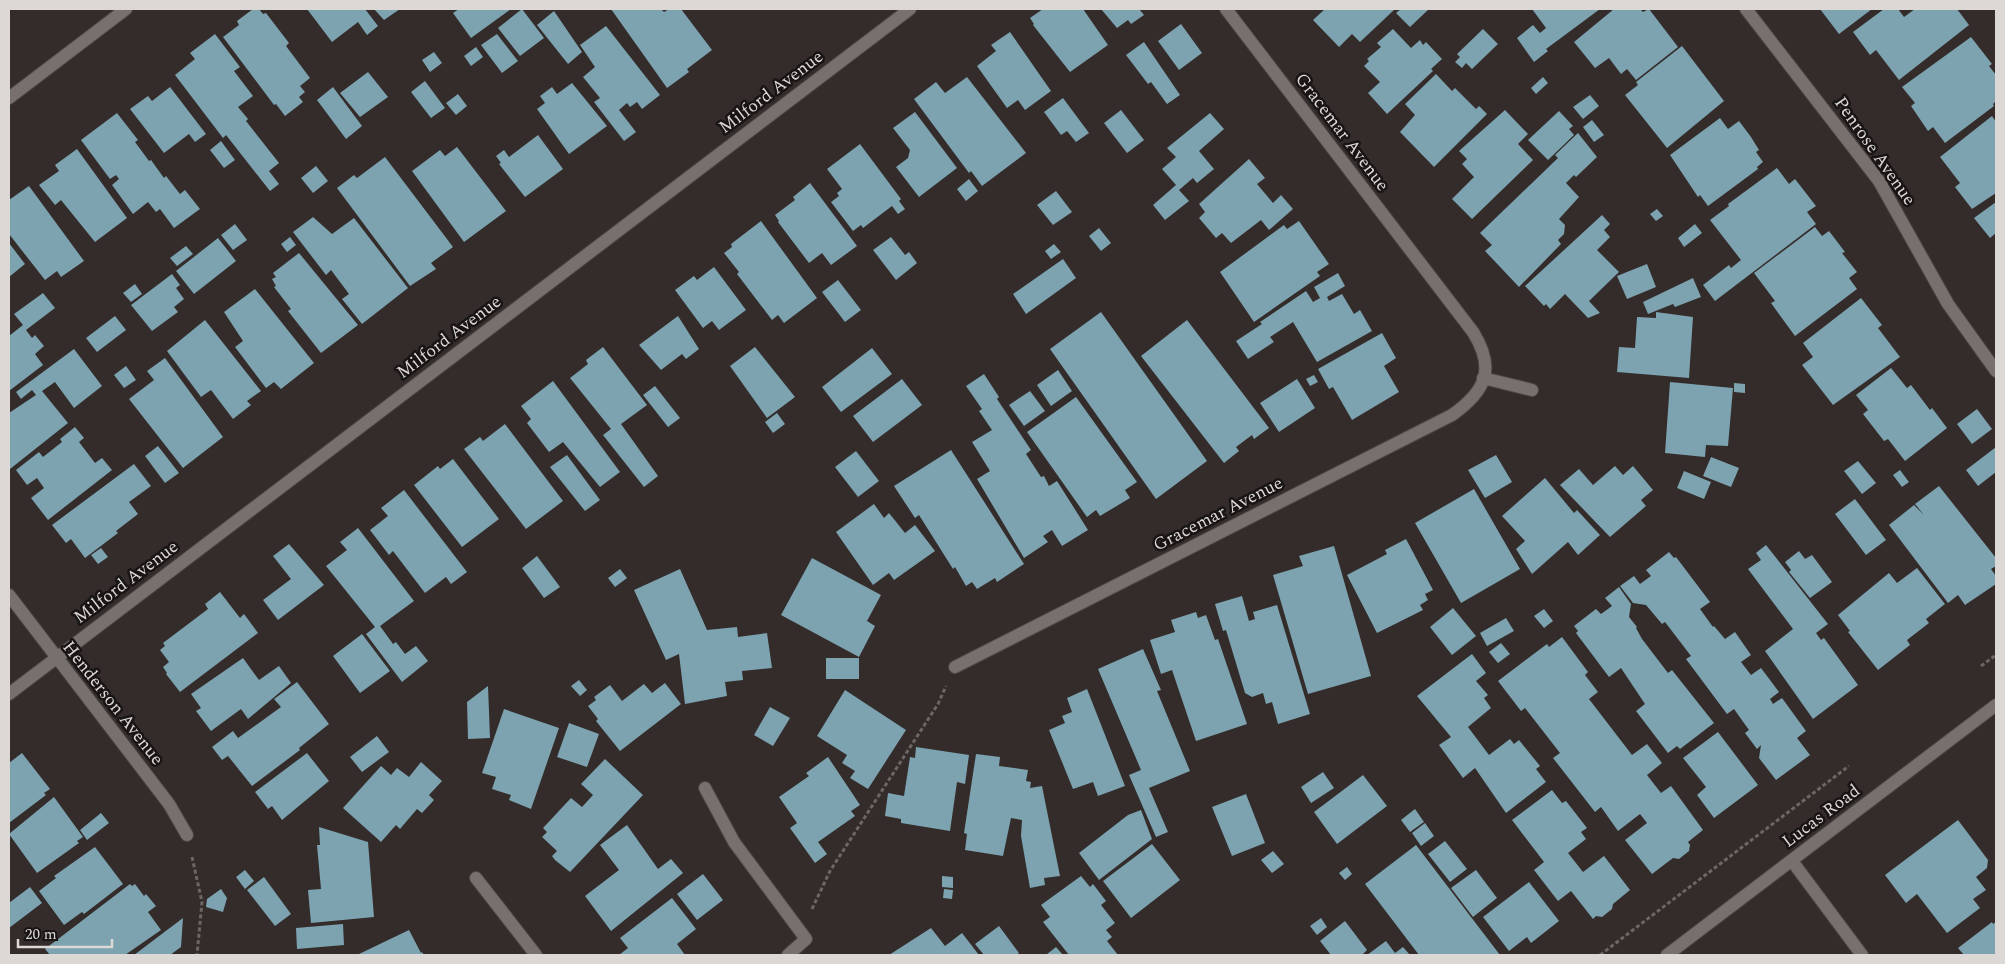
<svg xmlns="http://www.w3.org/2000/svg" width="2005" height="964" viewBox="0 0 2005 964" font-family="Spectral,serif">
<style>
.building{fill:#7da3b0}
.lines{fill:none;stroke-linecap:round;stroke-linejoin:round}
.street-casing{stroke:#4c4845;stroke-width:14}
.path{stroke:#6c6664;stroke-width:3;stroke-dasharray:4 2.5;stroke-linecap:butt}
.street{stroke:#78706d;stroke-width:12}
.labels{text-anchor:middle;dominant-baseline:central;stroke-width:5;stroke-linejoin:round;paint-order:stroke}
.street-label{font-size:18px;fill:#dcd8d6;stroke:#181514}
</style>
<rect width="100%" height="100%" fill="#332c2a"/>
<path class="building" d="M253 9H259L263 14 266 13 289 43 286 46 310 78 300 86 305 92 299 97 303 102 285 116 276 104 274 105 223 37 239 25 237 21Z
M307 9H365L378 26 367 35 358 22 332 42Z
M374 9H400L384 20Z
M459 9H511L471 38 453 13Z
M522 9 544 38 520 56 498 28Z
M611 9H661L664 12 669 9H681L712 50 687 69 689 72 667 88Z
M1043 9H1083L1108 45 1070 72 1033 25 1034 24 1030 18Z
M1101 9H1139L1144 15 1131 24 1128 20 1117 28Z
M1325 9H1395L1360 42 1352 34 1339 47 1313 20Z
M1401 9H1429L1410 27 1396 13Z
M1532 9H1600L1546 49 1548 51 1534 62 1517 38 1533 25 1540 33 1546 28Z
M1614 9H1640L1643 12 1649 9 1678 47 1636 80 1627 69 1621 74 1609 58 1595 68 1574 42Z
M1820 9H1872L1839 34Z
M1884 9H1898L1904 17 1915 9H1957L1969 25 1899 80 1876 50 1870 55 1853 32Z
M554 11 582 52 568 64 537 25Z
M1181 24 1202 53 1179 70 1158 41Z
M606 26 660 95 642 109 637 102 630 107 627 103 619 110 636 132 624 141 594 102 600 98 583 77 595 67 580 45Z
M1393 29 1411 48 1420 40 1423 45 1426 42 1442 59 1431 69 1433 71 1387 114 1368 93 1380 82 1364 66 1369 61 1367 59 1381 47 1377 43Z
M1483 29 1498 44 1472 69 1466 63 1462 68 1455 62 1460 57 1457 54Z
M1010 32 1051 91 1025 110 1018 100 1007 108 977 66 996 51 991 45Z
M215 34 240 67 234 71 253 96 238 107 248 119 246 121 279 163 269 171 279 184 270 191 226 135 223 138 175 75 195 59 190 53Z
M497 34 518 61 502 73 481 45Z
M1971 37 1992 64 1989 66 1996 75V101L1993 104 1994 106 1945 143 1933 127 1928 131 1911 106 1915 103 1902 87Z
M1144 42 1180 95 1167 104 1151 82 1148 84 1126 55Z
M1682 46 1724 101 1667 148 1625 95 1638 85 1636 82Z
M476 47 483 57 471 66 464 56Z
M434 52 442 63 430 72 422 60Z
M368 72 388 97 360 117 340 93Z
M1436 74 1452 91 1455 88 1476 109 1479 106 1487 114 1434 167 1400 132 1415 115 1405 104Z
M967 77 1026 153 982 186 971 171 969 173 914 99 936 82 945 93Z
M1543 77 1548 83 1536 94 1531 88Z
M425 81 445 108 431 118 411 92Z
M572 83 607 126 569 154 537 109 545 103 540 96 552 87 557 94Z
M170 87 206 134 195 142 189 134 164 153 130 109 148 96 152 101Z
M333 87 362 126 346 139 317 100Z
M458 94 467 106 456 115 446 103Z
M1590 95 1599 106 1583 119 1573 107Z
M1063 98 1089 133 1076 142 1067 131 1061 135 1044 112Z
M1121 110 1144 140 1127 153 1104 123Z
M1505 110 1528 134 1518 144 1533 160 1472 219 1452 199 1474 177 1462 164 1467 159 1459 151Z
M1559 111 1573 126 1569 129 1574 135 1548 160 1528 140Z
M915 112 957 168 919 197 896 167 908 158 910 150 893 128Z
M117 113 138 140 135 142 149 161 151 160 164 178 166 176 180 194 185 190 200 209 174 228 160 209 156 212 148 202 133 214 112 185 119 179 116 175 110 179 81 140Z
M1210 113 1224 129 1199 151 1214 169 1197 183 1193 178 1179 190 1189 201 1165 220 1153 205 1176 185 1162 169 1176 157 1167 148Z
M1992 116 1996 122V193L1972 209 1955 187 1960 183 1940 157Z
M1720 118 1728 129 1739 121 1751 137 1759 150 1756 152 1763 162 1757 167 1758 169 1708 206 1700 195 1698 197 1670 155Z
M1592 120 1604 135 1594 142 1583 127Z
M1578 133 1597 157 1576 177 1574 175 1566 183 1579 197 1559 219 1565 225 1564 234 1558 240 1561 244 1519 287 1485 251 1492 245 1480 233 1558 158 1555 155Z
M538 135 563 169 525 197 499 164 501 163 496 156 504 150 509 157Z
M221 141 235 160 224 168 210 150Z
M860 144 901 199 899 201 905 209 898 214 892 206 863 228 861 225 853 231 831 202 839 196 837 193 842 189 827 169Z
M457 147 506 211 464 242 412 171 440 150 445 156Z
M77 149 127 218 95 242 61 200 55 205 39 185 59 171 55 165Z
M385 157 453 247 431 263 436 269 410 286 337 188 354 175 357 178Z
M1249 159 1265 178 1257 184 1273 203 1281 195 1293 209 1269 230 1261 220 1231 243 1222 233 1216 238 1199 218 1205 212 1199 204Z
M316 166 328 181 313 193 301 178Z
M1777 168 1789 184 1795 179 1816 206 1807 212 1816 224 1715 301 1703 285 1729 265 1731 268 1741 260 1710 220 1729 206 1728 204Z
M969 179 978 191 966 201 957 189Z
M810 183 857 246 831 265 822 253 809 263 778 222 779 221 775 215 795 200 793 197Z
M29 186 84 261 61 277 57 271 45 280 9 234V200Z
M1056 191 1072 212 1053 225 1037 205Z
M1996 202V233L1990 238 1974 218Z
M1657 209 1663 216 1656 221 1650 214Z
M1602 215 1610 224 1604 230 1610 237 1597 250 1619 272 1589 301 1600 313 1588 318 1565 294 1550 309 1546 304 1544 306 1525 286Z
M313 217 332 234 354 218 408 288 362 324 342 299 349 294 331 270 326 275 293 232Z
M761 221 817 298 784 323 778 315 772 320 737 274 739 272 724 253 732 247 731 244Z
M1299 221 1329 264 1317 272 1320 276 1254 322 1220 272 1284 225 1287 229Z
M235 224 247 240 233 250 221 235Z
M1695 224 1702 233 1684 247 1678 238Z
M1815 227 1822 236 1829 231 1845 252 1842 253 1857 272 1849 278 1857 289 1795 336 1771 303 1775 301 1754 273Z
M1099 228 1111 243 1101 251 1089 236Z
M290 237 296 245 287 252 281 244Z
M891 237 905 255 909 252 917 263 896 280 873 250Z
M218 238 236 261 194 294 176 271Z
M9 243 25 264 9 277Z
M1054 244 1061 252 1051 259 1045 251Z
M186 246 193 254 177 266 170 258Z
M299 253 358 325 321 353 288 311 291 309 274 287 276 286 272 279 276 277 273 273Z
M1063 259 1076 278 1026 314 1013 294Z
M1647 264 1656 287 1627 299 1617 276Z
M714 267 746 310 719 330 712 321 703 328 675 290 694 276 697 280Z
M1338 273 1345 286 1327 297 1329 301 1342 294 1354 314 1360 310 1372 331 1317 362 1293 322 1270 337 1274 342 1248 359 1236 341 1262 324 1260 322 1306 291 1313 302 1320 298 1314 287Z
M172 274 180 285 176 288 184 299 174 307 178 312 152 331 131 305Z
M1693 278 1701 297 1675 307 1673 304 1648 314 1643 302Z
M838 280 861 310 845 322 822 292Z
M135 284 142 294 131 302 123 293Z
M255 289 314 363 281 389 274 382 266 388 235 347 243 341 224 312Z
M43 293 55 308 26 330 32 338 35 335 44 346 35 354 43 365 9 391V336L23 325 14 314Z
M1861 298 1882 325 1878 328 1900 357 1833 405 1802 365 1813 357 1803 343Z
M1101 312 1207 461 1156 499 1050 349Z
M1656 312 1693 317 1689 378 1617 372 1619 347 1635 348 1637 317 1656 318Z
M115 316 126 330 97 352 86 338Z
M678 316 699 349 686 359 682 354 661 370 639 345Z
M205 320 261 391 247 401 251 405 233 419 211 390 201 397 167 351Z
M1187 320 1269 428 1254 439 1252 435 1236 447 1239 451 1224 463 1141 356Z
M1382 333 1396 358 1384 366 1399 392 1352 420 1333 387 1329 389 1318 369Z
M603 347 647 405 621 424 658 476 644 487 603 435 611 429 570 378 588 364 586 360Z
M755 347 795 397 767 418 730 366Z
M872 348 892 374 841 412 822 387Z
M74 349 102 386 74 408 55 382 42 391 68 423 10 469 9 413 36 395 32 390 21 399 16 392Z
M165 358 223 437 183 468 129 399 154 380 147 371Z
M126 366 136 380 124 388 114 375Z
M1891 368 1907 388 1911 385 1930 410 1932 408 1947 428 1905 461 1888 439 1884 441 1863 414 1868 410 1856 395Z
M1058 370 1072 391 1051 406 1037 385Z
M984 374 999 397 997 399 1031 450 1026 454 1041 477 1044 476 1049 486 1057 481 1088 530 1062 546 1052 530 1043 536 1048 542 1024 558 977 479 990 471 972 442 992 430 979 411 982 409 966 386Z
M1314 375 1318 382 1310 386 1306 379Z
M902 379 922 405 873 442 853 416Z
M1297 379 1315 408 1279 432 1260 403Z
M553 381 620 472 600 487 563 442 549 452 527 423 531 419 521 406Z
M1670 382 1733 388 1728 446 1706 445 1705 457 1665 453Z
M1734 383 1745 384V393L1734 392Z
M655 386 680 418 668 427 643 395Z
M1030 391 1045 411 1024 426 1009 405Z
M1076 397 1137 482 1125 490 1130 498 1100 516 1096 510 1087 517 1027 432Z
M1977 409 1992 429 1972 444 1957 424Z
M777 413 785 424 773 433 765 422Z
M505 424 563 501 526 529 464 449 480 437 483 441Z
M75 427 84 438 79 442 95 463 102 458 112 470 48 520 31 498 44 488 37 478 27 485 16 470 39 452 43 457 62 442 60 439Z
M158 446 179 473 165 483 145 456Z
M1996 447V472L1978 486 1966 470Z
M951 450 1024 564 997 582 995 578 977 589 972 582 966 586 955 567 953 569 919 515 915 518 894 486Z
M856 451 879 481 858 497 835 467Z
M567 455 600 500 585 511 550 467Z
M1496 455 1512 482 1485 498 1468 470Z
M1711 457 1739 468 1731 487 1703 476Z
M453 459 499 519 462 547 414 485 438 466 440 469Z
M1858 461 1876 483 1862 494 1844 471Z
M134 464 151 486 129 502 138 514 116 531 118 533 85 558 71 539 66 543 52 525Z
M1615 466 1623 475 1633 466 1653 490 1641 500 1646 506 1610 537 1560 485 1579 469 1593 485Z
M1900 470 1909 482 1902 487 1893 475Z
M1684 471 1711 482 1704 499 1677 488Z
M1545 478 1574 513 1577 510 1600 535 1578 555 1568 542 1532 574 1516 549 1525 541 1502 516Z
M1939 486 1996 558V566L1991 569 1996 576V584L1965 605 1958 595 1948 603 1889 525 1914 505 1924 515 1915 504Z
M1474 489 1520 569 1461 603 1415 523Z
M404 490 467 572 451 584 446 577 425 593 393 551 389 555 370 530 388 516 381 508Z
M1855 499 1886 540 1866 555 1835 514Z
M874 504 884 518 889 513 905 533 915 525 935 551 894 580 889 573 873 585 836 532Z
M358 528 414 601 380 626 393 644 396 642 405 654 416 646 428 661 402 682 366 634 375 627 326 566 347 550 340 542Z
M1406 539 1433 590 1425 594 1428 600 1420 605 1423 610 1377 633 1347 575 1387 554 1385 550Z
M289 544 324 585 278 620 263 600 291 579 273 556Z
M1766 545 1828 624 1816 633 1821 640 1824 638 1858 685 1813 719 1765 651 1793 629 1748 569 1761 560 1756 553Z
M1334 546 1371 676 1308 694 1273 575 1303 566 1299 556Z
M101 548 108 557 98 564 91 555Z
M1799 551 1805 559 1812 555 1832 582 1810 598 1789 572 1791 570 1785 562Z
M1669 552 1674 558 1676 557 1710 602 1700 609 1713 627 1714 626 1725 639 1735 632 1751 655 1741 662 1751 675 1761 668 1779 692 1770 699 1773 704 1782 698 1806 731 1797 738 1810 755 1776 780 1759 758 1761 745 1757 749 1745 733 1749 730 1734 709 1727 714 1686 659 1691 656 1665 622 1662 624 1646 605 1633 603 1620 586 1634 576 1640 584 1651 576 1646 570Z
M537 556 560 587 544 598 522 568Z
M812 558 881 595 867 621 875 626 859 657 781 615Z
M1917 568 1945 604 1926 619 1929 623 1907 640 1910 645 1878 670 1848 632 1850 631 1838 615 1889 573 1897 583Z
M620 569 627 578 615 587 608 578Z
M680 569 707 630 737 627 738 637 767 633 772 668 742 671 743 680 725 682 727 696 685 704 679 654 666 660 634 590Z
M1619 587 1631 604 1629 617 1637 627 1636 628 1642 639 1668 673 1672 670 1714 723 1680 749 1677 746 1668 753 1636 711 1645 704 1621 668 1609 677 1576 633 1578 631 1574 626 1596 609 1601 614 1612 606 1605 598Z
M220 592 240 618 244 614 258 633 180 692 166 674 167 673 163 667 169 662 160 650 165 646 163 643 208 609 205 604Z
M1242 596 1249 621 1255 619 1253 612 1277 605 1310 714 1278 724 1272 702 1266 704 1263 693 1252 697 1245 693 1226 630 1223 631 1215 604Z
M1453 608 1476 636 1452 655 1430 627Z
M1544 609 1553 621 1544 628 1534 616Z
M1196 612 1198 618 1206 615 1215 640 1218 639 1247 724 1196 741 1172 670 1161 674 1150 640 1175 632 1171 620Z
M1506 618 1514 631 1487 646 1480 633Z
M362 634 390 671 360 693 333 656Z
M1562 637 1588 672 1585 675 1598 692 1589 699 1632 755 1647 744 1662 763 1647 775 1661 793 1671 786 1703 830 1688 842 1690 845 1689 851 1679 859 1673 858 1652 874 1625 840 1647 823 1640 814 1618 831 1601 807 1595 812 1553 758 1560 753 1525 708 1521 711 1498 681 1547 644 1549 647Z
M1501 643 1510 654 1498 663 1489 652Z
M1143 649 1161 690 1157 691 1190 771 1149 788 1168 832 1156 837 1129 775 1141 770 1098 669Z
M1472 654 1486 673 1476 681 1488 695 1484 698 1491 708 1468 727 1489 755 1510 739 1514 744 1519 740 1540 766 1536 769 1546 782 1506 813 1475 768 1463 778 1439 745 1451 737 1417 696Z
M243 658 259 680 279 666 291 683 248 719 241 709 211 731 196 711 201 708 191 694Z
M826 658H859V679H826Z
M579 680 587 690 580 696 571 686Z
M297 682 329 724 299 748 300 750 252 786 228 756 222 760 212 747 233 731 238 738 281 707 274 699Z
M665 683 681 704 620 751 596 721 598 719 588 706 596 700 594 697 610 685 622 701 644 684 652 693Z
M488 686 490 738 468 739 467 702Z
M1087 689 1125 786 1098 796 1093 782 1073 789 1049 730 1065 723 1062 716 1072 712 1067 698Z
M845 690 906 730 868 789 850 778 855 771 842 763 847 755 817 736Z
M770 707 790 718 773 746 754 735Z
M504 709 559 728 531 809 509 800 511 795 492 789 496 777 482 773Z
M569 723 599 734 587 767 557 757Z
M1718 732 1758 785 1714 818 1697 795 1706 787 1683 758Z
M377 736 389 752 362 772 350 757Z
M916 747 969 755 965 784 957 782 950 831 901 823V819L885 816 888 793 904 796 910 757 915 758Z
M22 753 50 789 44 793 46 795 9 823V763Z
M307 753 329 781 282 820 272 806 268 809 255 792Z
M976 754 1000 757 999 766 1028 770 1026 781 1031 782 1030 788 1042 786 1060 876 1044 878 1045 885 1030 888 1021 836 1022 820 1011 818 1003 856 965 850 967 834 964 833Z
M828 757 860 805 851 811 855 816 818 842 827 854 815 863 790 828 797 823 779 797 809 776 806 773Z
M605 759 643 795 570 872 555 860 552 856 557 851 542 837 547 832 543 828 571 798 582 807 593 795 581 784Z
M421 762 442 781 429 795 434 800 422 813 417 809 400 829 396 825 381 842 343 808 381 766 391 775 397 768 409 777Z
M1323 772 1334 788 1311 803 1301 787Z
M1363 775 1387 806 1337 844 1314 812Z
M1552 790 1562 803 1566 801 1587 828 1581 832 1586 839 1568 853 1583 872 1604 856 1630 890 1613 904 1612 909 1602 917 1596 916 1593 919 1571 891 1558 901 1534 870 1544 862 1512 820Z
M1246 794 1265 843 1232 856 1212 807Z
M54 797 83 837 77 841 79 843 37 873 9 834Z
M1415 809 1424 822 1410 832 1401 820Z
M1141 810 1152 839 1099 880 1079 853 1128 815Z
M101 813 109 823 87 840 80 830Z
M1958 820 1988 860 1987 868 1976 877 1986 890 1973 899 1980 908 1947 933 1917 894 1906 903 1885 875Z
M1425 823 1434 836 1421 846 1412 833Z
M627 825 658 869 671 859 683 873 611 931 585 896 619 870 600 845Z
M319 827 368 842 374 917 311 923 308 890 321 889 317 845H320Z
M1445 841 1467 869 1450 882 1428 854Z
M1152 844 1180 880 1131 918 1103 881Z
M1416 845 1500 955H1419L1365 884Z
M95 847 123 884 84 914 82 912 64 925 39 891 56 878 54 876Z
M1273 851 1284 864 1272 873 1261 860Z
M1347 867 1352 874 1345 880 1339 873Z
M245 870 254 881 245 889 236 877Z
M1476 870 1497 898 1473 917 1451 888Z
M703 874 723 900 697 920 677 894Z
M942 876 953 877V888L942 887Z
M1081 876 1090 887 1093 884 1106 901 1101 905 1115 923 1106 930 1112 937 1107 941 1118 955H1069L1043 922 1050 917 1041 905Z
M264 877 291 914 275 926 247 890Z
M1529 882 1559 921 1531 943 1527 937 1509 951 1483 917Z
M130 884 132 886 135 884 144 896 146 894 156 906 148 912 161 930 125 955H50L45 949Z
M30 887 42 903 9 928V903Z
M221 889 227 898 223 912 206 907 207 899Z
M944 889 953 890 952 899 943 898Z
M672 898 696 929 677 944 685 955H619L628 948 620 938Z
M183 918 181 947 170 955H134Z
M1321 918 1327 927 1317 935 1310 926Z
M1345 921 1367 950 1363 954 1365 955H1331L1320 941Z
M1992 922 1993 924 1996 922V955H1964L1958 948Z
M343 924 344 945 297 949 296 928Z
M999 926 1019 953 1016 955H984L975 944Z
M931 928 945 946 962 933 979 955H889Z
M409 930 421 953 422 952 424 955H357Z
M1386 941 1395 953 1403 947 1410 955H1367Z
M1056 947 1063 955H1046Z"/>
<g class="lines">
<defs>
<path id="street" d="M1746 9 1879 181 1948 304 1996 371
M9 98 126 9
M1483 378 1532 390
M9 595 169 804 187 835
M955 667 1452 415C1486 391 1496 369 1473 332L1226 9
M9 694 910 9
M705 788 734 842 806 939 788 955
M1792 861 1862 955
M476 878 536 955
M1667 955 1996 705"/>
</defs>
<use href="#street" class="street-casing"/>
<path class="path" d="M1981 666 1996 655
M192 857 202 902 197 955
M812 909 830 871 938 704 946 686
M1600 955 1849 766"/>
<use href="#street" class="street"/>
</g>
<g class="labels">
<g class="street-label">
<text transform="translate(771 92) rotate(-37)">Milford Avenue</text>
<text transform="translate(1342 132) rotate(53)">Gracemar Avenue</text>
<text transform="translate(1875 151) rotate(55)">Penrose Avenue</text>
<text transform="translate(449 337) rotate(-37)">Milford Avenue</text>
<text transform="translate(1218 514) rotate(-27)">Gracemar Avenue</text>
<text transform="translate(126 582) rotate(-37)">Milford Avenue</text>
<text transform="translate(113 703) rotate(52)">Henderson Avenue</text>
<text transform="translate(1821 816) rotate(-37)">Lucas Road</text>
</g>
</g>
<rect width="2005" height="964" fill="none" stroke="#dcd8d6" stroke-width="20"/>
<path d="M18 939v8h94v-8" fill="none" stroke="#dcd8d6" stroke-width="2.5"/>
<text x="25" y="939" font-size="15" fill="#dcd8d6" stroke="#181514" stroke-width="4" paint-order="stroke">20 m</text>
</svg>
